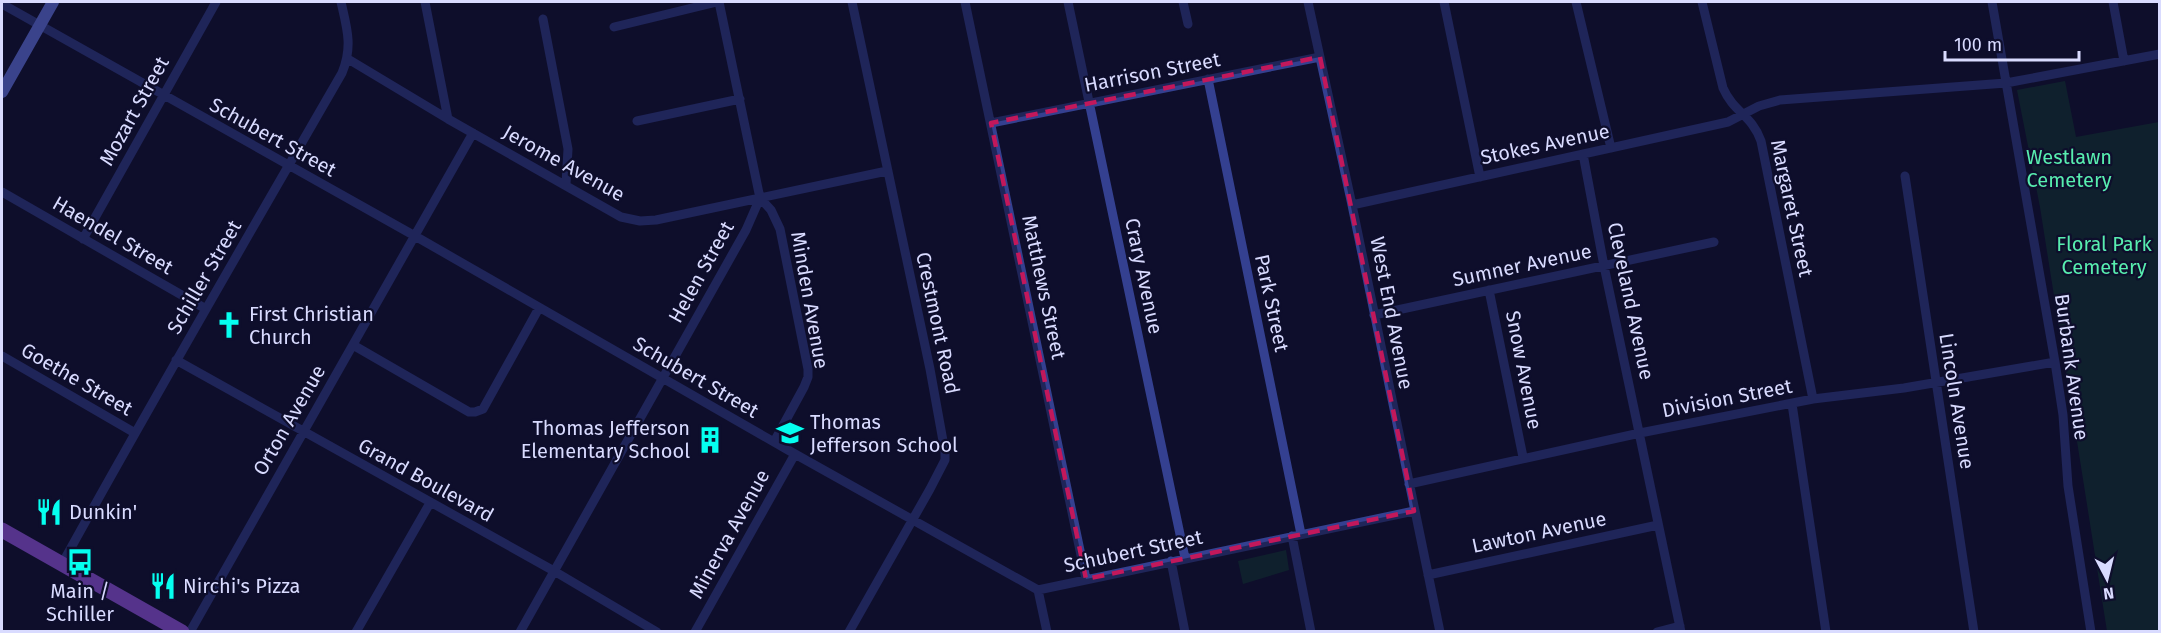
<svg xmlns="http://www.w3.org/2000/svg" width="2161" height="633" viewBox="0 0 2161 633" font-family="'Fira Sans',sans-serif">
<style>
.green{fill:#10372f}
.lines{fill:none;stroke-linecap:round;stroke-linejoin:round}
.street{stroke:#344090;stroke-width:9}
.secondary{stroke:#7084ff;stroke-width:12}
.primary{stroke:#aa60ff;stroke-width:15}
.marked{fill:none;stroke:#c2185b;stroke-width:4.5;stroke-dasharray:12 8;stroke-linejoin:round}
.labels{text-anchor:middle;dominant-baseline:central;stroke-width:4.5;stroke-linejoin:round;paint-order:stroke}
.street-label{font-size:20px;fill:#d9dbff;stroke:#0e0e2c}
.park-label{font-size:20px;fill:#58edaf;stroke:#0e0e2c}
.poi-label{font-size:20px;fill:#d9dbff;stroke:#0e0e2c;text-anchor:start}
</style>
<rect width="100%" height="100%" fill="#0e0e2c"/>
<path class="green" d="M2065 81 2076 137 2159 122V631H2107L2040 207 2017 90Z
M1286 550 1289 570 1243 584 1238 561Z"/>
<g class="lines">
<path class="street" d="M425 2 448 119
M965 2 1086 579
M1068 2 1185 558
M1183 2 1188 24
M1308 2 1352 205 1440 632
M1444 2 1480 177
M1576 2 1611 148
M1702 2 1723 88C1734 113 1752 115 1761 141L1813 399
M1992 2 2055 362 2063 415 2068 486 2091 632
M2113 2 2124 61
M2 4 415 236 795 454 1038 590 1414 511
M543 19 568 149 566 184
M614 27 717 2
M348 59 448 119 621 217 640 221 656 220 887 171
M1208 79 1301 534
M637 121 740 99
M991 123 1320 57
M1583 154 1604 266 1681 632
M1905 176 1974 632
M2 192 206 309
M760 198 771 210 780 229 808 369V377L804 387 774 442
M1352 205 1728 122 1759 106 1780 100 2006 83 2160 54
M83 239 216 2
M1489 290 1523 457
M1374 315 1714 242
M353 345 469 412H475L483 409 539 308
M2 356 135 433
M176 360 554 571 657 632
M1792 404 1826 632
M1409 484 1640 433 1813 399 1904 388 2055 362
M1292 536 1311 632
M1171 561 1185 632
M62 564C153 399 248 236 342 73 353 47 347 28 341 2
M1428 575 1658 525
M1038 590 1047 632
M190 632 473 133
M356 632 430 503
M520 632 746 230 760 198 719 2
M695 632 795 454
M849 632 930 489 945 460V452L930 369 852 2
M1657 632 1680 626"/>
<path class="secondary" d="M2 92 53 2"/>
<path class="primary" d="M2 530 182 632"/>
</g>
<path d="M0 0H2161V633H0ZM1320 57 1414 511 1086 579 991 123Z" fill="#0e0e2c" fill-opacity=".55" fill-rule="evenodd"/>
<path class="marked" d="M1320 57 1414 511 1086 579 991 123Z"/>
<defs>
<symbol id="church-bare" viewBox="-9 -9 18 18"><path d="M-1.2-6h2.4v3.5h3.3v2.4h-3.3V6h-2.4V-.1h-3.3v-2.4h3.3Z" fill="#05fff0" stroke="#0e0e2c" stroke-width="2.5" paint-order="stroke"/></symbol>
<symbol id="school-bare" viewBox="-9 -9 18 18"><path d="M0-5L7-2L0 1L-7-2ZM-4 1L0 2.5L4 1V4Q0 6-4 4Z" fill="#05fff0" stroke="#0e0e2c" stroke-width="2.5" paint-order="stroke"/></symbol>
<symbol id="building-bare" viewBox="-9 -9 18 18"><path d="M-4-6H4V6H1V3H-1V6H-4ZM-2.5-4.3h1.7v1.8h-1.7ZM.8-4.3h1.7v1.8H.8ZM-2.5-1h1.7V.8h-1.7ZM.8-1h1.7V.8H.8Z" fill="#05fff0" stroke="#0e0e2c" stroke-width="2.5" paint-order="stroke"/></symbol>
<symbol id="restaurant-bare" viewBox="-9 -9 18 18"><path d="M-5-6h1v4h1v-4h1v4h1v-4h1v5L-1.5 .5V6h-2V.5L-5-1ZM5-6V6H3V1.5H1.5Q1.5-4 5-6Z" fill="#05fff0" stroke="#0e0e2c" stroke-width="2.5" paint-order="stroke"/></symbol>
<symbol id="bus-bare" viewBox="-9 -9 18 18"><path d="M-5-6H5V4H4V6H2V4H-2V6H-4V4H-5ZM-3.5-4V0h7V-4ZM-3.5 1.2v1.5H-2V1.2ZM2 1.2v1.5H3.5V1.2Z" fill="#05fff0" stroke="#0e0e2c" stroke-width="2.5" paint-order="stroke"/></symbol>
</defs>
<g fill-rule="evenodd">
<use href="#church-bare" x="210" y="306" width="38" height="38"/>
<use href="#school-bare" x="771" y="414" width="38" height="38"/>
<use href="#building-bare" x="691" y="421" width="38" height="38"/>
<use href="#restaurant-bare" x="30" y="493" width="38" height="38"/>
<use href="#bus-bare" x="61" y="543" width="38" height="38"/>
<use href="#restaurant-bare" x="144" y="567" width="38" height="38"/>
</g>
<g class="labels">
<g class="street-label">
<text transform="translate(1152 72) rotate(-11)">Harrison Street</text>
<text transform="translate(134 111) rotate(-61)">Mozart Street</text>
<text transform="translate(273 137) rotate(29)">Schubert Street</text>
<text transform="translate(1545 144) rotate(-12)">Stokes Avenue</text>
<text transform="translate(564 163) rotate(29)">Jerome Avenue</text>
<text transform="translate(1792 208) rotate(78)">Margaret Street</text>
<text transform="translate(113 235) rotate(30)">Haendel Street</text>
<text transform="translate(1522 265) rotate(-12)">Sumner Avenue</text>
<text transform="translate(701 272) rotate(-61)">Helen Street</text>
<text transform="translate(1144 276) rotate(78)">Crary Avenue</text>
<text transform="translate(204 277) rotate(-60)">Schiller Street</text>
<text transform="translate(1044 287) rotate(78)">Matthews Street</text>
<text transform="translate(810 300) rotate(80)">Minden Avenue</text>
<text transform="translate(1631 301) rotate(78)">Cleveland Avenue</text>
<text transform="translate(1272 303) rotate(78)">Park Street</text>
<text transform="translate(1392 313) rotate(79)">West End Avenue</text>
<text transform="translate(938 323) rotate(78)">Crestmont Road</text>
<text transform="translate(2072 367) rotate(82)">Burbank Avenue</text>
<text transform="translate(1524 370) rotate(79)">Snow Avenue</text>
<text transform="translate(696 377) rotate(30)">Schubert Street</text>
<text transform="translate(77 379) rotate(30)">Goethe Street</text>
<text transform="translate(1727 398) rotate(-11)">Division Street</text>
<text transform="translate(1957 401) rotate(81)">Lincoln Avenue</text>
<text transform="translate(289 420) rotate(-60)">Orton Avenue</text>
<text transform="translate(426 480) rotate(29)">Grand Boulevard</text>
<text transform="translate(1539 532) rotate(-12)">Lawton Avenue</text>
<text transform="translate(729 534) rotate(-61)">Minerva Avenue</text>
<text transform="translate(1133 551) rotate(-12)">Schubert Street</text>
</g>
<g class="park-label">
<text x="2069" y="157">Westlawn<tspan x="2069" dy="23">Cemetery</tspan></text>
<text x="2104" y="244">Floral Park<tspan x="2104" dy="23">Cemetery</tspan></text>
</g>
<g class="poi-label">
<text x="249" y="314">First Christian<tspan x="249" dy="23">Church</tspan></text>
<text x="810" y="422">Thomas<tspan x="810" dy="23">Jefferson School</tspan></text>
<text x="690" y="428" text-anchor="end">Thomas Jefferson<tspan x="690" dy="23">Elementary School</tspan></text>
<text x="69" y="512">Dunkin'</text>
<text x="183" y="586">Nirchi's Pizza</text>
<text x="80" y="591" text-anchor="middle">Main /<tspan x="80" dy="23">Schiller</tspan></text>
</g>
</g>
<rect width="2161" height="633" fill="none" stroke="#d9dbff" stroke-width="6"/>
<g transform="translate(2107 579) rotate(173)" stroke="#0e0e2c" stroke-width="4.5" paint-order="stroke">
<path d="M0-4.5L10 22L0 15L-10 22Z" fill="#d9dbff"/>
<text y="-9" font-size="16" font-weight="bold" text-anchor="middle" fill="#d9dbff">N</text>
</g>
<path d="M1945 51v9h134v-9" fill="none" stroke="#d9dbff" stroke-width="3"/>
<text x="1954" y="51" font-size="18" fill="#d9dbff" stroke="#0e0e2c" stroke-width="4.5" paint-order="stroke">100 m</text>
</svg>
